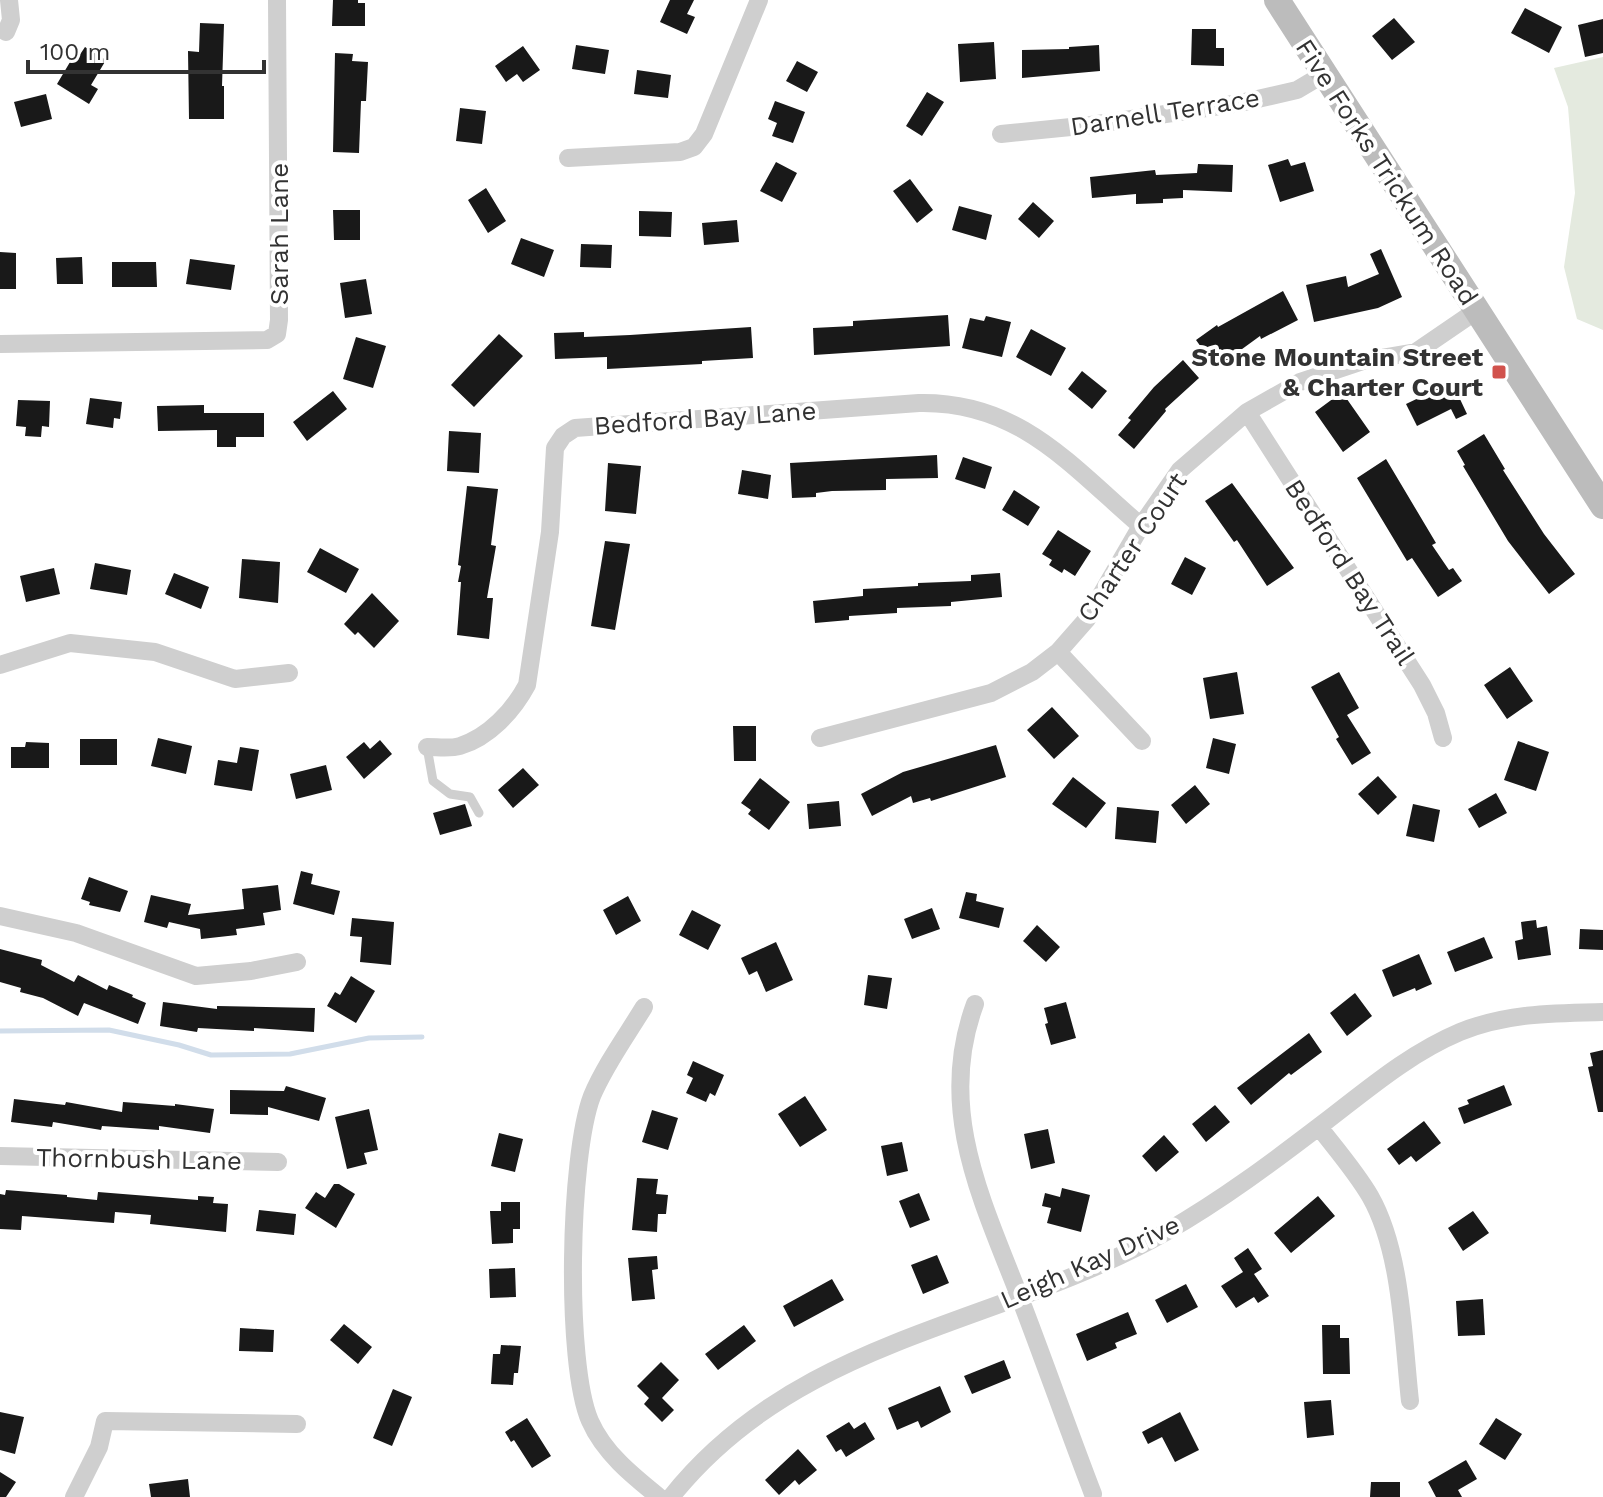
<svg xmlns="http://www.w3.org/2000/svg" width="1603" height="1497" viewBox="0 0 1603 1497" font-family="'Work Sans',sans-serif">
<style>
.green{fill:#e4eadf}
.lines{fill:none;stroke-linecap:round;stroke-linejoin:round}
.stream{stroke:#d1ddea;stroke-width:5}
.building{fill:#191919}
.service{stroke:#cfcfcf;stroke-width:9}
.minor{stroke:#cfcfcf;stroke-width:18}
.secondary{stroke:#bcbcbc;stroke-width:26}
.poi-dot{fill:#d1524c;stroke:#fff;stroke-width:3}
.labels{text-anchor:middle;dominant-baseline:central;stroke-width:8;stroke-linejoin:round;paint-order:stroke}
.street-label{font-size:26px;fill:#323232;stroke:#fff}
.poi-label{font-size:26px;font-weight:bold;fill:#323232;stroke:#fff;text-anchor:end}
</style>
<rect width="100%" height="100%" fill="#fff"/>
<path class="green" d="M1603 57V330L1577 319 1564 267 1575 193 1568 107 1554 68Z"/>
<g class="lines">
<path class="stream" d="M0 1031 109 1030 179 1045 211 1055 290 1054 369 1038 422 1037"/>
</g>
<path class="building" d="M333 0H358V3H365V26H332Z
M670 0H694L687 14 695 17 687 34 660 22Z
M1525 8 1562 27 1549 53 1511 33Z
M1394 18 1415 42 1392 60 1372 36Z
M1603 19V53L1585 57 1578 25Z
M200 23 224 24 222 86H224V119H189L188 51 199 52Z
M1192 29H1216V48H1224V66L1191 65Z
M994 42 996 79 960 82 958 44Z
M576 45 609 50 605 74 572 69Z
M1099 45 1100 71 1022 78V50L1069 49V47Z
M523 46 540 70 523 82 517 74 506 82 495 66Z
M85 47 106 60 91 85 98 89 89 104 57 84 73 57 77 59Z
M335 53 353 54 352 61 368 62 366 101H361L359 153 333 152Z
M797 61 818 72 807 92 786 81Z
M637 70 671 75 668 98 634 94Z
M927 92 944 102 922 136 906 126Z
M46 94 52 119 21 127 14 102Z
M775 101 805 112 793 143 772 136 777 123 768 119Z
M460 108 486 111 482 144 456 141Z
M1288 159 1291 166 1305 162 1314 191 1280 202 1268 165Z
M776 162 797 173 782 202 760 191Z
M1198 164 1233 165 1232 192 1183 190V198L1163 199V203L1136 204V194L1092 198 1090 177 1155 170 1156 175 1197 173Z
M910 179 933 210 917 223 893 191Z
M486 188 506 221 488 233 468 200Z
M1033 202 1054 221 1039 238 1018 219Z
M959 206 992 215 986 240 952 230Z
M333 210H360V240H334Z
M639 211 672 212 671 237 639 236Z
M737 220 739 242 704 245 702 223Z
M521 238 554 250 544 277 511 264Z
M581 244 612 245 611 268 580 267Z
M1381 249 1402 297 1378 308 1314 322 1306 285 1346 276 1348 287 1379 274 1370 254Z
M0 252 16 253V289H0Z
M82 257 83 284H57L56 258Z
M190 259 235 265 231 290 186 284Z
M112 262H156L157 287H112Z
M366 279 372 314 345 318 340 283Z
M1283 291 1298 320 1261 339 1260 336 1216 368 1196 340 1217 325 1218 327Z
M948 315 950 346 814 355 813 328 853 326V321Z
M986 316 1011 322 1002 357 962 348 970 318 984 321Z
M751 327 753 358 702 361V364L607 369V357L555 359 554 333 584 332V337L630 335Z
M1031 329 1066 348 1051 376 1016 357Z
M499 334 523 356 474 407 451 385Z
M356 337 386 346 373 388 343 379Z
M1183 360 1199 378 1165 409 1166 411 1134 449 1118 435 1131 420 1128 418 1154 387Z
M1082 371 1107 391 1092 409 1068 389Z
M1452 382 1467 414 1456 419 1451 409 1417 426 1406 404Z
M333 391 347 409 307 441 293 422Z
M1342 392 1370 432 1343 452 1315 412Z
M90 398 122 402 120 419 114 418 113 428 86 424Z
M18 400 50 401 49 427 42 426 41 437 25 436 26 427 16 426Z
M204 405V413H264V437H236V447H217V430L158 431 157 406Z
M449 431 481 433 479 473 447 471Z
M1484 434 1505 469 1503 470 1544 534 1575 574 1549 594 1508 541 1463 466 1465 465 1457 451Z
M937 455 938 478 886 479V490L832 491 816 493V497L792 498 790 463Z
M963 457 992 467 985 489 955 479Z
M1386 459 1436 543 1432 545 1449 570 1453 568 1462 581 1438 597 1412 558 1407 561 1357 478Z
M608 463 641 466 636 514 605 511Z
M742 470 771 475 768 499 738 494Z
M1232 483 1294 568 1267 586 1237 540 1234 542 1205 501Z
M467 486 498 489 491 545 496 546 487 598H493L489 639 457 635 461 582H458L461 566 458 565Z
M1014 490 1040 507 1028 526 1002 510Z
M1058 530 1091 551 1075 576 1064 569 1062 573 1049 565 1052 560 1042 554Z
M605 541 630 544 615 630 591 626Z
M320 548 359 569 346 593 307 572Z
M1185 557 1206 568 1192 595 1171 584Z
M242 559 280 562 278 603 239 598Z
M95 563 131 570 127 595 90 589Z
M54 568 60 594 26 602 20 576Z
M174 573 209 587 201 609 165 594Z
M1000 573 1002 597 951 602V606L897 608V613L849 616V620L815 623 813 601 863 596V589L918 586V583L971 581V575Z
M372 593 399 621 374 648 358 632 355 635 344 624Z
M1510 667 1533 701 1507 719 1484 685Z
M1237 672 1244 714 1210 719 1203 678Z
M1339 672 1359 708 1347 715 1371 753 1352 765 1336 739 1339 737 1311 687Z
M1052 707 1079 736 1054 759 1027 730Z
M733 726H756V761H734Z
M158 738 192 746 186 774 151 766Z
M1213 738 1236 744 1229 774 1206 768Z
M80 739H117V765H80Z
M380 740 392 754 364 779 346 757 364 742 370 749Z
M1518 741 1549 752 1536 791 1504 780Z
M26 742 49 743V768H11V747H25Z
M996 745 1006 777 931 801 930 798 913 803 911 796 872 816 861 794 903 772Z
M240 747 259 750 252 791 214 785 218 760 237 763Z
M326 765 332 790 296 799 290 774Z
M523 768 539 785 513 808 498 790Z
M1378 776 1397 797 1378 815 1358 794Z
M1073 777 1106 803 1086 828 1052 804Z
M760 778 790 802 769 830 748 814 751 810 741 803Z
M1195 785 1210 804 1186 824 1171 805Z
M1496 793 1507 813 1479 828 1468 809Z
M839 801 841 826 809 829 807 804Z
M465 804 472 826 440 835 433 813Z
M1413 804 1440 810 1434 842 1406 836Z
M1117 807 1159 811 1156 843 1115 839Z
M301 871 313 874 311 884 340 891 334 915 293 904Z
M89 877 128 891 120 912 89 905 90 902 81 899Z
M278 885 281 910 263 913 265 925 236 929 237 935 201 939 200 929 169 922 167 928 144 922 151 895 191 904 188 915 244 909 242 889Z
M966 892 977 894 976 901 1004 908 999 928 959 918Z
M628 896 641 921 616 935 603 910Z
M932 908 940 929 912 939 904 919Z
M692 910 721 925 708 950 679 935Z
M352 918 394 922 391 965 360 962 362 937 350 936Z
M1536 920 1537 928 1547 926 1551 955 1518 960 1515 941 1523 939 1521 922Z
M1037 925 1060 947 1046 962 1023 941Z
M1580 929 1603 930V950L1579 949Z
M1484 937 1493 958 1455 972 1447 952Z
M776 942 793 980 766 992 757 971 749 975 741 958Z
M0 949 42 960 41 965 74 982 78 975 107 990 109 985 133 995 132 997 146 1003 138 1024 84 1003 78 1016 43 998 20 992 21 988 0 982Z
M1419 954 1432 984 1416 991 1415 988 1393 997 1382 970Z
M868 975 892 978 887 1009 864 1005Z
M351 976 375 991 356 1023 327 1006 335 992 340 995Z
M1355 993 1372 1016 1347 1036 1330 1013Z
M163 1002 217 1009V1006L315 1008 314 1032 254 1028V1031L198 1028 197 1032 160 1026Z
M1066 1002 1076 1038 1051 1045 1045 1024 1048 1023 1044 1008Z
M1309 1033 1322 1052 1291 1075 1289 1073 1251 1105 1237 1088Z
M1603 1050V1112H1598L1588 1067 1593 1066 1590 1053Z
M693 1061 724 1075 715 1096 710 1093 706 1102 686 1093 693 1078 687 1075Z
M1504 1085 1512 1105 1464 1124 1458 1108 1469 1104 1467 1100Z
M286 1086 326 1098 319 1121 268 1107V1115L230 1114V1090L284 1091Z
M805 1096 827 1130 800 1147 778 1114Z
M14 1099 65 1105 66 1102 122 1112 123 1102 175 1106V1104L214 1109 210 1133 159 1126V1130L102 1126 101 1130 53 1122 52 1127 11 1122Z
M1215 1105 1230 1122 1206 1142 1192 1124Z
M369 1109 378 1150 364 1153 367 1164 347 1169 335 1117Z
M652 1110 678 1118 668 1150 642 1142Z
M1424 1121 1441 1143 1416 1162 1411 1156 1399 1165 1387 1149Z
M1048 1129 1055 1163 1031 1169 1024 1134Z
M499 1133 523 1139 515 1172 491 1166Z
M1164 1135 1179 1152 1156 1172 1142 1156Z
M902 1142 908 1171 887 1176 881 1146Z
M637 1178 658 1179 656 1194 668 1195 666 1214H658L657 1232 632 1230Z
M334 1184H339L355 1194 336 1228 305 1208 316 1192 325 1198Z
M1062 1188 1090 1195 1081 1232 1047 1223 1051 1208 1042 1206 1045 1193 1060 1197Z
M6 1190 67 1195V1197L97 1200 98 1192 198 1200V1196L214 1197 213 1203 228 1204 226 1232 150 1224 151 1215 115 1212 114 1223 22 1216 21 1230 0 1229V1194L5 1195Z
M919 1193 930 1220 910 1228 899 1201Z
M1318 1196 1335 1216 1291 1253 1274 1233Z
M501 1202H520V1229H513V1243L492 1244 490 1211H501Z
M259 1210 296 1214 294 1235 256 1231Z
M1473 1211 1489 1233 1463 1251 1448 1228Z
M1248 1248 1262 1269 1254 1274 1269 1296 1258 1303 1254 1297 1236 1308 1221 1286 1243 1272 1234 1258Z
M937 1255 949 1283 923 1294 911 1265Z
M657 1256 658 1269 652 1270 655 1299 632 1301 628 1258Z
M515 1268 516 1297 490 1298 489 1269Z
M832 1279 844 1300 794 1327 783 1306Z
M1186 1284 1198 1307 1167 1323 1155 1300Z
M1483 1299 1485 1335 1458 1336 1456 1301Z
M1128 1312 1137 1334 1115 1343 1117 1348 1087 1361 1076 1334Z
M344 1324 372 1347 358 1364 330 1340Z
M744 1325 756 1341 718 1370 705 1354Z
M1322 1325H1340V1338H1349L1350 1374H1323Z
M240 1328 274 1330 273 1352 239 1351Z
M501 1345 521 1346 518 1373H514L513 1385 491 1384 493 1354H500Z
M1004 1360 1011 1378 972 1394 964 1376Z
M661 1362 679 1380 662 1398 674 1410 662 1422 644 1404 649 1398 637 1386Z
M940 1386 951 1412 921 1428 918 1421 897 1430 888 1408Z
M393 1389 412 1397 392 1446 373 1438Z
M1331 1400 1334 1435 1307 1438 1304 1402Z
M0 1412 24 1417 15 1454 0 1450Z
M1180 1412 1199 1450 1175 1462 1162 1437 1148 1444 1142 1432Z
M527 1418 551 1456 532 1468 514 1440 511 1442 505 1432Z
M1496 1418 1522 1434 1505 1460 1479 1444Z
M849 1422 854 1429 865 1422 875 1439 846 1457 841 1449 836 1452 826 1436Z
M798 1449 817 1470 799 1485 795 1480 779 1495 765 1480Z
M1466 1460 1477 1479 1458 1490 1462 1497H1436L1428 1482Z
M0 1472 16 1482 6 1497H0Z
M188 1479 190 1497H151L149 1484Z
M1371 1482H1400V1497H1370Z"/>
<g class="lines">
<path class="service" d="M427 747 433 781 450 794 470 797 479 813"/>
<path class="minor" d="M6 32 11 20 9 0
M1001 134 1091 125 1240 103 1297 90 1324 74
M568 158 680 152 694 147 704 134 759 0
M0 344 267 340 277 334 279 320 277 0
M1247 412 1422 685 1436 713 1443 738
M1058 652 1142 741
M0 665 70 643 155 652 235 679 289 673
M820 738 991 693 1032 672 1058 652 1087 619 1141 526 1180 470 1247 412 1300 382 1363 361 1416 352 1476 311
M427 747C438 747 450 749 460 746 489 737 513 711 527 685L550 532 555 448 563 436 575 428 919 403C1019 401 1070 465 1141 526
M0 916 76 933 196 976 251 971 297 962
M975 1004C936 1109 982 1200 1020 1298 1045 1363 1068 1429 1093 1494
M644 1007C627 1035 605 1065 592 1096 569 1156 565 1364 590 1421 604 1453 633 1476 659 1497
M1319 1127C1336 1149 1356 1172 1370 1196 1402 1252 1403 1338 1410 1401
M0 1156 278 1162
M74 1497 99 1447 105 1421 297 1424
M671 1497C799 1336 998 1327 1166 1232 1222 1200 1274 1161 1325 1122 1368 1089 1410 1053 1460 1032 1507 1013 1554 1013 1603 1012"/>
<path class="secondary" d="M1277 0 1603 506"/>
</g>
<rect class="poi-dot" x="1491" y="364" width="16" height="16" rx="4"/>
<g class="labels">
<g class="street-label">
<text transform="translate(1165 112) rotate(-9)">Darnell Terrace</text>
<text transform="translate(1387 172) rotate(57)">Five Forks Trickum Road</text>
<text transform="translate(279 234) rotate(-90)">Sarah Lane</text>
<text transform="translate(705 418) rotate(-4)">Bedford Bay Lane</text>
<text transform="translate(1132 547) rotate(-56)">Charter Court</text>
<text transform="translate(1350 572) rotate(57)">Bedford Bay Trail</text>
<text transform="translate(139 1159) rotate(1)">Thornbush Lane</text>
<text transform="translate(1090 1262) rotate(-24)">Leigh Kay Drive</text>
</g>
<g class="poi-label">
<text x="1483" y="357">Stone Mountain Street<tspan x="1483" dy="30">&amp; Charter Court</tspan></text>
</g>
</g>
<path d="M28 60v12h236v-12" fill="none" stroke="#323232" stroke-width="4"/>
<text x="40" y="60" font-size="24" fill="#323232" stroke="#ffffff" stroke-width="6" paint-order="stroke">100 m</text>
</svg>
